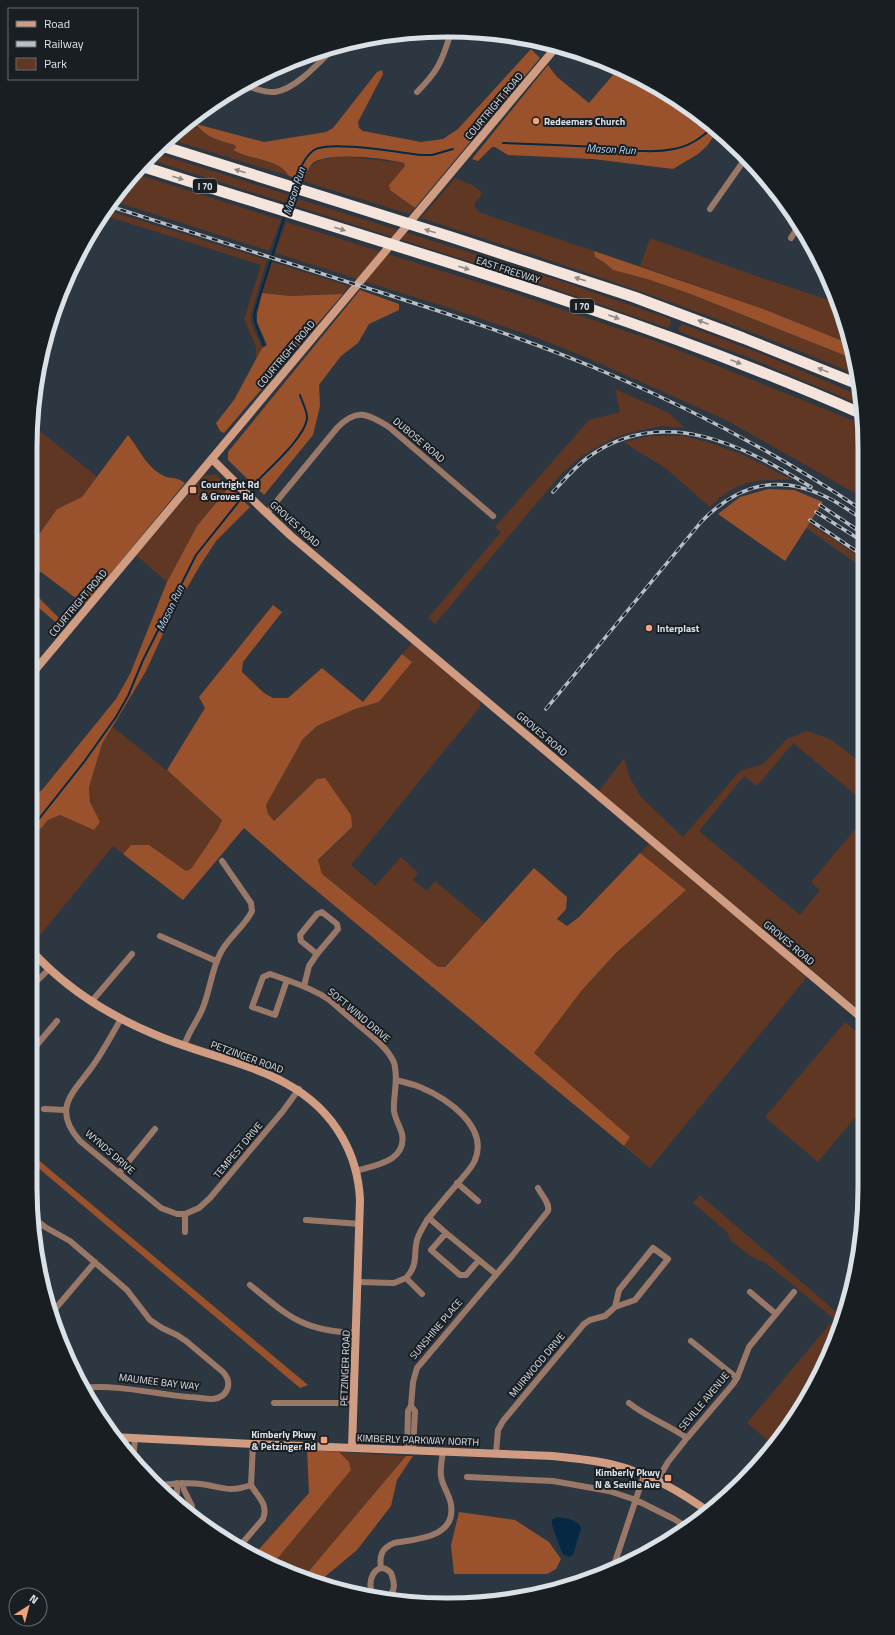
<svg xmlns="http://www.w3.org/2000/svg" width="895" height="1635" viewBox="0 0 895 1635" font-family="'Titillium Web',sans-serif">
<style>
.green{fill:#5f3723}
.forest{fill:#99522c}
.water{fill:#052844}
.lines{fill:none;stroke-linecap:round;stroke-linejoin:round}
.stream{stroke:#052844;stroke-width:2}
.street{stroke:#9a7868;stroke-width:6}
.secondary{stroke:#d19d82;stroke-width:8}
.highway{stroke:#f4e4db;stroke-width:11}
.rail-casing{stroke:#b8bfc6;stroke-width:3.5}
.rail{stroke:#191e23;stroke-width:2;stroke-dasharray:6;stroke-linecap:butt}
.oneway{fill:#918b88}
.poi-dot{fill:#f0a27a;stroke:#191e23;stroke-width:1.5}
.labels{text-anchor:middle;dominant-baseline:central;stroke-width:4;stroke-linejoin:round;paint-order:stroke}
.shield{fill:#191e23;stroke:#a0a6ac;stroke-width:1}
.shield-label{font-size:9px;font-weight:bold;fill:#dae1e7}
.street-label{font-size:10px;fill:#dae1e7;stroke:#191e23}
.poi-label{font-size:10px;font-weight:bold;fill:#dae1e7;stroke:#191e23;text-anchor:start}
.water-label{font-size:11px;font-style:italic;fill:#b4d4f3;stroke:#191e23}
.rim{fill:none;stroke:#dae1e7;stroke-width:5}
</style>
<rect width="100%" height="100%" fill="#2d3742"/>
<path class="green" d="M650 83 656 86 706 122 702 125H697Z
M188 121C195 123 196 126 201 130 211 138 223 142 235 145L236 148 233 150C252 163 279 157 289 176L169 139Z
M155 153 289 195 286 203 148 159Z
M341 156 404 163 405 166 389 185 390 190 415 208 409 214 303 181C314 157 317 162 341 156Z
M133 173 281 220 269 251 113 201Z
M455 178 472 185 481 192V196C473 203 472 207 481 213L594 251 595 257 605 263 613 270 647 279 688 293 854 359 857 375C715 314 568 266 421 218Z
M292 197 558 280 670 319 671 324 668 328 549 287 290 204Z
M107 210 267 260 251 314V322L262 348 256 358V347L244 319 261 265 103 215Z
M286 222 525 297 658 342 862 424V497L728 421 590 359 540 339 449 308 275 253Z
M650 238 762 278 838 303 843 313 850 344 766 310 640 266Z
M272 262 349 286 343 294 290 296 262 293Z
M682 324 757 352 861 396V405L750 358 680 332 678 328Z
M615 389 669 413 685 428 662 426 637 431 616 437 583 455 562 473 435 624 428 618 501 532 495 527 589 420 620 412Z
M31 424 97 477 82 498 57 509 31 546Z
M650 436H685L710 443 741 454 793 480C756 479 737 480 710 507L664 467 623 442Z
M216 474 229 487 197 526 167 582 136 555 204 476Z
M809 523 862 558V567L806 528Z
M412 643 479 700 480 707 351 865 375 886 401 857 418 873 413 880 427 891 435 881 485 923 444 967H438L322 874 318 861 352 827 317 779 274 821 268 814 266 805 303 739 317 726 355 709 379 702 412 661 402 654Z
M113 727C150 757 188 786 222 820L218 829 191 870 186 871 149 845H131L123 854 113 846 33 944 30 941V841L48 820 60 815 94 830 89 787 102 744Z
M807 731 830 739 863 764V801L793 743 757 786 744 776 699 831 800 915 820 890 811 882 863 820V1013L599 791 624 758 630 778 641 797 683 837 740 771 763 764 787 739Z
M649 844 807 977 650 1168 624 1146 630 1137 534 1053 582 990 616 953 686 890 640 853Z
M845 1022 864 1038V1107L818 1162 765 1117Z
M700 1195 842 1317 809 1396 775 1446 747 1423 834 1319 766 1263 750 1256 730 1240 727 1232 693 1203Z
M339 1452 406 1456 303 1578 288 1573 272 1565 351 1470 349 1462Z"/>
<path class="forest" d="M531 49 540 58 415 208 390 190 389 185 405 166 404 163C383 158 333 152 314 162 309 166 306 175 303 181L289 176C279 158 251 161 233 150L236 148 235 145C220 141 205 137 196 124L264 142 326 132 333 128 377 72 382 70 383 74 358 122 359 128 363 131 421 142 443 139 458 129Z
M548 65 557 77 589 103 618 69 650 83 697 125H702L706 122 718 130 707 146 698 154 673 169 593 159 508 155 495 147H492L478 161 472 159Z
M594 251 766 310 850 344 854 359 688 293 647 279 613 270 605 263 595 257Z
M360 290 399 304V310L369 324 358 343 341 356 319 385 320 406 313 435 264 495 228 460V452Z
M262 293 290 296 343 294 224 433 220 431 216 423 234 400 262 348 267 345 257 322V314Z
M128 435C140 450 146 467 164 476 171 479 175 476 185 483L85 605 41 572 33 574 31 577V546L57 509 82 497Z
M229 487 250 507 216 541 201 564 174 610 146 671 102 744 89 787 90 802 100 822 94 830 60 815 48 820 30 841V799L42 790 116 699 130 674 167 582 197 526Z
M768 489 794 490 823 502 785 561 718 514 740 497Z
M31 590 63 622 60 626 31 601Z
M273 605 282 612 243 662 242 672 264 693 273 698H288L322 668 363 702 402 654 412 662 379 702 355 709 317 726 303 739 266 805 268 814 274 821 317 779 325 778 351 815 352 827 318 860 322 874 438 967H445L534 868 567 897 566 909 557 919 567 926 579 917 640 853 686 890 616 953 582 990 534 1053 630 1137 624 1146 300 877 244 828 183 900 123 854 131 845H149L186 871 191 869 218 829 222 820 167 770 205 708 199 697Z
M30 1153 308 1385 300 1388 30 1161Z
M307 1450 339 1452 349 1462 351 1470 272 1565 254 1555 309 1493Z
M406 1456H413L397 1480 391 1506 357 1550 321 1580 320 1584 303 1578Z
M459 1512 515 1520 549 1542 561 1559 556 1569 547 1574H454L451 1545Z"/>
<path class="water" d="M557 1517 570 1519 579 1524 581 1528 573 1555 568 1557 562 1553 552 1525V1520Z"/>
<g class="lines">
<path class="stream" d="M503 143C534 144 566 145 598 147 623 149 649 154 674 149 690 146 701 138 713 127
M295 184C299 172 303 158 314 150 330 140 401 153 421 155H432L453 149
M287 207 293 190
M264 345 256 325 254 315 285 215
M247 492C262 474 304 440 307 419 308 412 302 402 300 395
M30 828 38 820 84 762 116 717 128 696 143 660 196 555 244 495"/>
<path class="street" d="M444 32C452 36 462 37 470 33
M244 85C253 88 265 93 275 92 297 89 321 60 337 45
M417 92C437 72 442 62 450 35
M710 209 745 159
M791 238 799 225
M267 513 337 428C356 408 367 413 389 427L493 516
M322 912 337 924 338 929 317 954 301 941 300 935 317 914Z
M160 936 216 961
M270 974 287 980 275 1015 252 1007 263 977Z
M287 980C301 985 316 991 328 999 337 1006 345 1014 354 1021 366 1032 383 1043 391 1057 393 1060 395 1065 395 1068 398 1082 393 1097 394 1111 395 1119 400 1126 402 1134 407 1161 376 1165 356 1171
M304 986 309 966 317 954
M30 988 50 968
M92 1001 132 954
M121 1019C112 1034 104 1050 94 1064 75 1092 50 1107 80 1141L161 1208 177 1214H185L199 1208 210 1198 283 1111 299 1089
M184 1046C189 1031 196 1023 202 1010 210 992 211 970 221 952 229 937 245 926 252 911L251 903 222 861
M30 1053 57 1021
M396 1080C404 1082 412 1084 420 1087 446 1098 489 1126 475 1160 472 1168 464 1175 459 1182 448 1194 438 1207 427 1220 424 1226 419 1233 417 1240 413 1255 419 1264 406 1278
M44 1109 65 1110
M119 1173 155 1129
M457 1183 478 1201
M185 1214V1232
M33 1218 45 1227 70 1241 127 1290 150 1320 162 1328 177 1335 186 1341 223 1372C233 1383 228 1397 213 1399 205 1399 196 1397 189 1397 153 1394 118 1384 82 1388
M429 1218 446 1233
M306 1220 360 1224
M446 1233 479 1260 466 1275H460L431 1250Z
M653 1248 668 1259 635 1300 615 1307 619 1290Z
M479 1260 496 1274
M358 1282 394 1283 406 1278 422 1294
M250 1285C289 1317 303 1331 356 1333
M750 1292 776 1314
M50 1315 95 1262
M691 1341 737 1378
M274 1403H354
M629 1403C646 1417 669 1425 687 1438
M411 1406 415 1411 413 1450
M407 1449 408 1411 411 1406 413 1382 417 1368 512 1256 548 1211C550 1203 542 1196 538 1188
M496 1453 498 1430 503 1421 584 1324 590 1320 605 1316 615 1307
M133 1459 135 1438
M467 1477 553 1481 609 1491 636 1500 674 1519 688 1528
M657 1481 668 1462 687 1438 733 1384 737 1378 749 1347 794 1292
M182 1483 184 1490 192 1506 188 1513
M157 1485C171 1484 187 1482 201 1484 222 1487 229 1493 251 1485
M172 1501 177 1493V1483
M239 1547 263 1519C269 1504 257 1496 251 1485L253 1444
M381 1568C379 1555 382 1548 394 1543 416 1539 456 1538 451 1505 450 1495 442 1486 441 1476 440 1468 442 1459 443 1451
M612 1571 644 1475
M376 1597C362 1585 377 1557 391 1573 395 1584 396 1592 386 1598"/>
<path class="secondary" d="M212 459 258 505 291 536 863 1019
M31 675 557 46
M30 949C64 987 110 1016 156 1035 223 1064 303 1068 342 1137 353 1156 359 1178 360 1200L352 1448
M113 1437 253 1444 553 1456C580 1459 606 1461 631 1470 659 1479 685 1495 709 1512"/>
<path class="highway" d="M162 146 451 237 634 297 743 338 860 385
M141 166C382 243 629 311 862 414"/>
<defs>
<path id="rail" d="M109 206C190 232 271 257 351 283 440 311 528 339 614 376 700 413 784 458 862 510
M553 492C564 480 574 468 587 458 663 403 742 445 811 487
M820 505 862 533
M816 512 862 541
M810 520 862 555
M546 709 701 522C741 481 783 473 834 501 843 506 853 513 862 519"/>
</defs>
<use href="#rail" class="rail-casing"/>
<use href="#rail" class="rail"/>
</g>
<defs><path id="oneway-solid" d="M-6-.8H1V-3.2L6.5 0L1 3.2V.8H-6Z"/></defs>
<g class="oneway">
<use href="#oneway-solid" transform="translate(240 171) rotate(-162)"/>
<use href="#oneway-solid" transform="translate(178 178) rotate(18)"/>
<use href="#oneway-solid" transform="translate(340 229) rotate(17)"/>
<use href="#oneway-solid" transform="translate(430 231) rotate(-163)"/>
<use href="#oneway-solid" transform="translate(464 268) rotate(18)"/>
<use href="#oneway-solid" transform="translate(580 279) rotate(-162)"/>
<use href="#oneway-solid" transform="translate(614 317) rotate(20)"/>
<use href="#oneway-solid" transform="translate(703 322) rotate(-159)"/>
<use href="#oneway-solid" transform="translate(736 362) rotate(21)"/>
<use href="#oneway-solid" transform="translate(823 370) rotate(-158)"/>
</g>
<g class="poi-dot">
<circle cx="536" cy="121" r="4"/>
<rect x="189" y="486" width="8" height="8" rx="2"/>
<circle cx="649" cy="628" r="4"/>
<rect x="320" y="1436" width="8" height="8" rx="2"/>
<rect x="664" y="1474" width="8" height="8" rx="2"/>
</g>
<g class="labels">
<g class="shield">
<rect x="193" y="179" width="24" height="14" rx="3"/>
<rect x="570" y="299" width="24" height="14" rx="3"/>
</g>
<g class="shield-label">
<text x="205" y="186">I 70</text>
<text x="582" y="306">I 70</text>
</g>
<g class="street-label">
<text transform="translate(494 106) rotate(-50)">COURTRIGHT ROAD</text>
<text transform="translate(508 270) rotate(18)">EAST FREEWAY</text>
<text transform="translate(286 354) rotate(-50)">COURTRIGHT ROAD</text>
<text transform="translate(419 440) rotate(40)">DUBOSE ROAD</text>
<text transform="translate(295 524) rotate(42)">GROVES ROAD</text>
<text transform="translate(78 603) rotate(-50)">COURTRIGHT ROAD</text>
<text transform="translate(542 734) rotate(40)">GROVES ROAD</text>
<text transform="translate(789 943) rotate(40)">GROVES ROAD</text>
<text transform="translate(359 1015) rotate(40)">SOFT WIND DRIVE</text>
<text transform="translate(247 1057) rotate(20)">PETZINGER ROAD</text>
<text transform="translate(238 1150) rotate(-50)">TEMPEST DRIVE</text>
<text transform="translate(110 1152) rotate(41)">WYNDS DRIVE</text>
<text transform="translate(436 1329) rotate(-50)">SUNSHINE PLACE</text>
<text transform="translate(537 1365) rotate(-50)">MUIRWOOD DRIVE</text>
<text transform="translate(345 1368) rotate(-88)">PETZINGER ROAD</text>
<text transform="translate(159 1382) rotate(7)">MAUMEE BAY WAY</text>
<text transform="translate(704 1401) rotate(-50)">SEVILLE AVENUE</text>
<text transform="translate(418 1440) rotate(2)">KIMBERLY PARKWAY NORTH</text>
</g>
<g class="poi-label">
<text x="544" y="121">Redeemers Church</text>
<text x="201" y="484">Courtright Rd<tspan x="201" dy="12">&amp; Groves Rd</tspan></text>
<text x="657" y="628">Interplast</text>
<text x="316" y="1434" text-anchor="end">Kimberly Pkwy<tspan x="316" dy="12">&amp; Petzinger Rd</tspan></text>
<text x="660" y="1472" text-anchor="end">Kimberly Pkwy<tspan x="660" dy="12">N &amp; Seville Ave</tspan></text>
</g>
<g class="water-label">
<text transform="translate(611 149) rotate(3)">Mason Run</text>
<text transform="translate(294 191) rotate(-72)">Mason Run</text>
<text transform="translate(170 608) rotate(-64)">Mason Run</text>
</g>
</g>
<path d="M0 0H895V1635H0ZM447 37H448A410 410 0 0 1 858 447V1188A410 410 0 0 1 448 1598H447A410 410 0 0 1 37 1188V447A410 410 0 0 1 447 37Z" fill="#191e23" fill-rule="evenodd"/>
<path class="rim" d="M447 37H448A410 410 0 0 1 858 447V1188A410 410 0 0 1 448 1598H447A410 410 0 0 1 37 1188V447A410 410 0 0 1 447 37Z"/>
<rect x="8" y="8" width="130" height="72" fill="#191e23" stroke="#666c71"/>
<rect x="16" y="21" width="20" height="6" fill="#d19d82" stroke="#666c71"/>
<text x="44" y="28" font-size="12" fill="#dae1e7">Road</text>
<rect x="16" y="41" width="20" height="6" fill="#b8bfc6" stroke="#666c71"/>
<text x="44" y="48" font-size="12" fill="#dae1e7">Railway</text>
<rect x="16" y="58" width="20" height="12" fill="#5f3723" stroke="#666c71"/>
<text x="44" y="68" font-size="12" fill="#dae1e7">Park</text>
<g transform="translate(28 1607) rotate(36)"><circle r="19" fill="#191e23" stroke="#666c71"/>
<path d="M0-3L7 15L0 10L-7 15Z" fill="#f0a27a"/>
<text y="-6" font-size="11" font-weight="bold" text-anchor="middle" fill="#dae1e7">N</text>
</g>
</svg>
